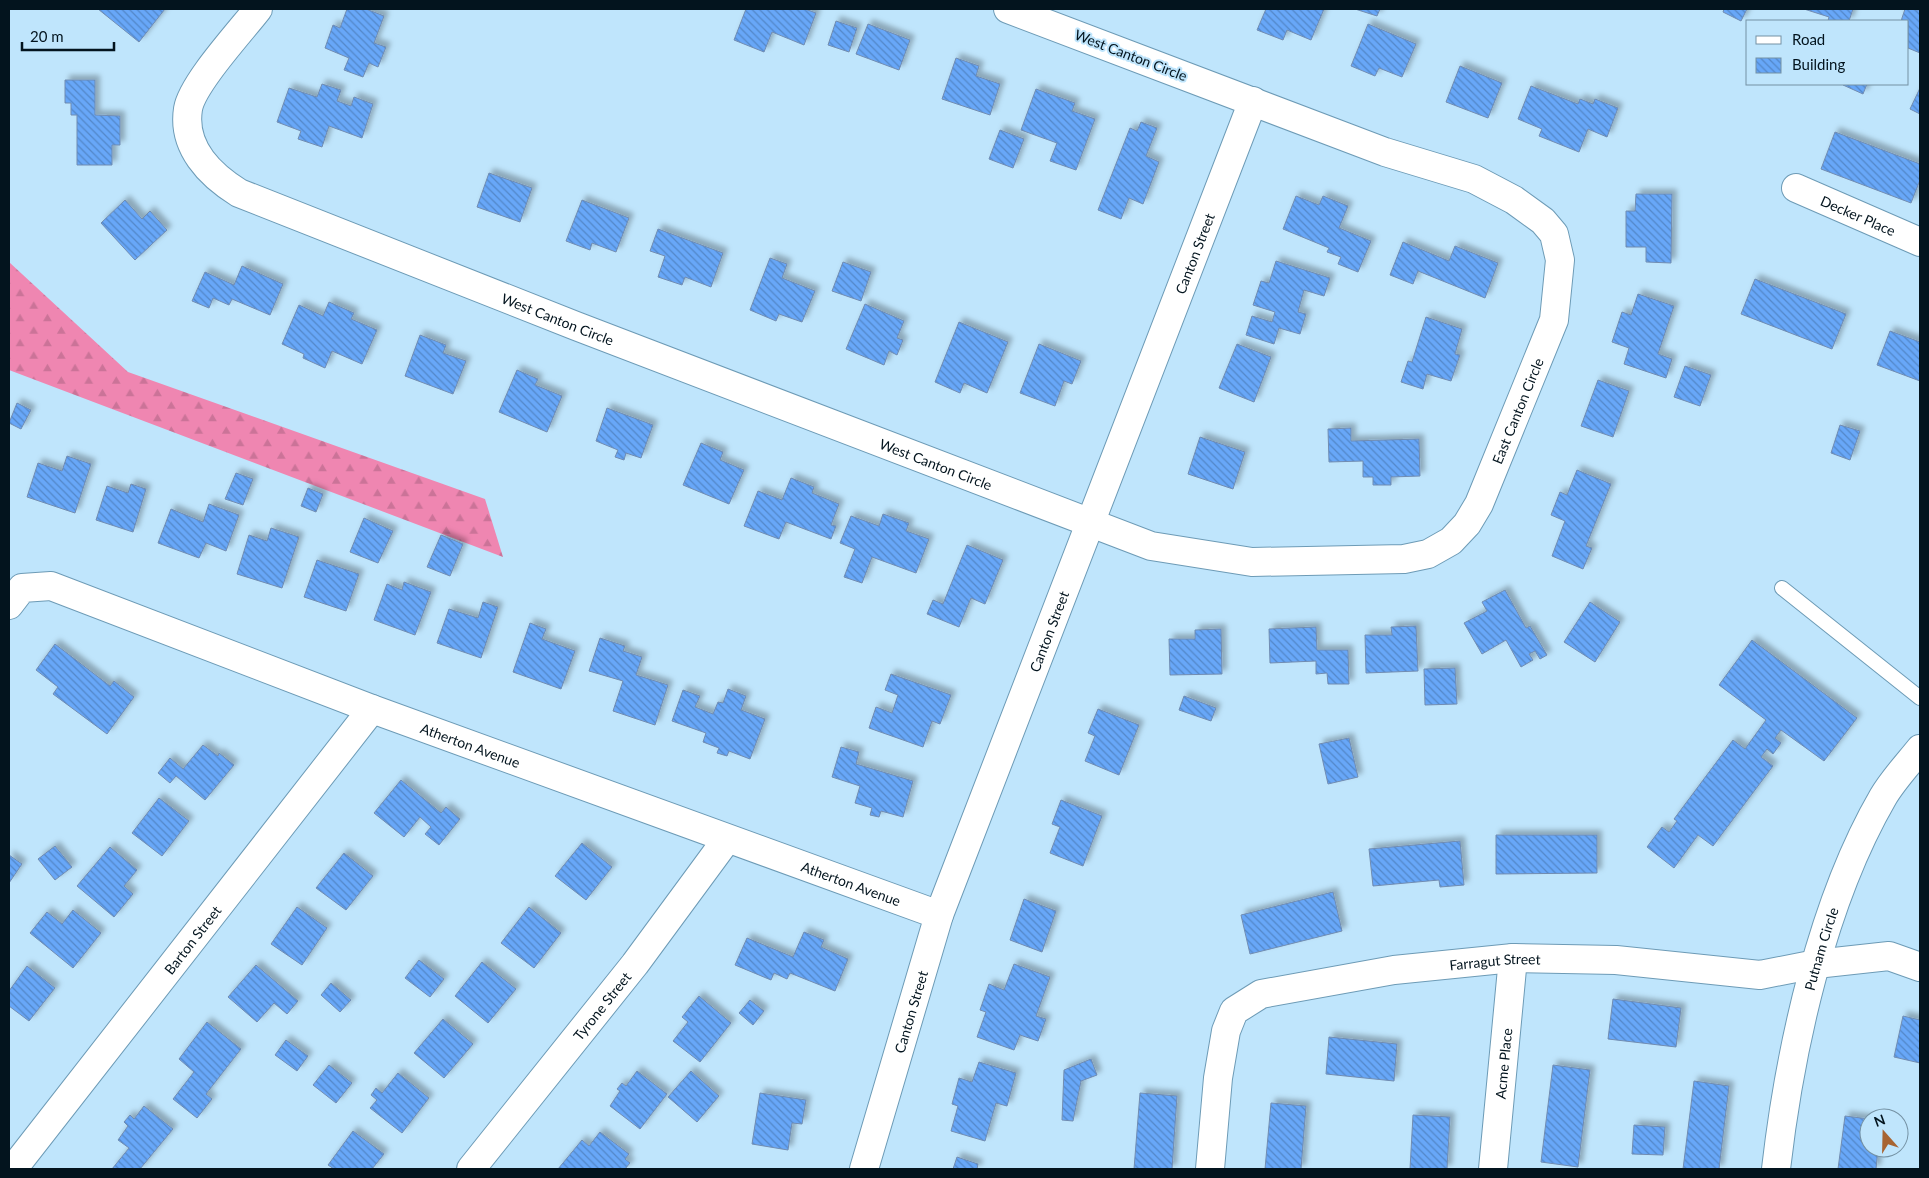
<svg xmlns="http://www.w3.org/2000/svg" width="1929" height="1178" viewBox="0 0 1929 1178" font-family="Lato,sans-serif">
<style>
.forest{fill:url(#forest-firs)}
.building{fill:url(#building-back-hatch);stroke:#718cb1;filter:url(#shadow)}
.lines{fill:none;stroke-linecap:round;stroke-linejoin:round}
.service-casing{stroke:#6d9bb6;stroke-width:16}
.minor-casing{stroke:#6d9bb6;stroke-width:30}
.service{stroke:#fff;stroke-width:14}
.minor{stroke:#fff;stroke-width:28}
.labels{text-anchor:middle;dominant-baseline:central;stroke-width:4;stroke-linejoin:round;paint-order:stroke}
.street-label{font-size:14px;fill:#03141e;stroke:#bfe5fc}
</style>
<defs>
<pattern id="forest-firs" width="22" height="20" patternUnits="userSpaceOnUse" patternTransform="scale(1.25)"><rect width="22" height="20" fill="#ef86b1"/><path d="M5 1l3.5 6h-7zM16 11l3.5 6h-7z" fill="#cb7398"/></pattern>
<pattern id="building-back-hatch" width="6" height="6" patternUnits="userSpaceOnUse" patternTransform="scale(1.25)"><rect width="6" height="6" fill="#67a7f8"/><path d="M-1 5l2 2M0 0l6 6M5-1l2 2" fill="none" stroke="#5387c8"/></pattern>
<filter id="shadow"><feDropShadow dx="4.5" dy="-4.5" stdDeviation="2.5" flood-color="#0004"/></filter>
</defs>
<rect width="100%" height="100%" fill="#bfe5fc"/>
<path class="forest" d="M9 262 128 372 485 499 503 557 9 370Z"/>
<path class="building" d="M98 9H165L139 42Z
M347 9H366L384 16 374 43 386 47 378 67 369 63 363 77 344 70 349 58 325 48 333 25 340 28Z
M746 9H805L816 13 804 45 772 32 764 52 734 40Z
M1266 9H1324L1311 40 1287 30 1283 40 1257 30Z
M1355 9H1380L1377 16Z
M1724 9H1747L1741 21 1723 12Z
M1804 9H1853L1849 21H1828L1829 17Z
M1905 9 1920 10V53L1908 48V21H1901Z
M836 21 857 28 849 52 828 45Z
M868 24 910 40 899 70 856 54Z
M1368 24 1416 44 1402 77 1379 68 1375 76 1351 66Z
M956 58 979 66 976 76 1000 84 990 115 942 99Z
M1460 66 1502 83 1488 118 1446 102Z
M65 80H95V115L120 116V145H112V165H77V115H71V103H65Z
M322 84 341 90 337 101 351 106 354 97 373 104 362 138 329 126 322 147 298 139 301 131 277 122 289 88 317 97Z
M1844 84H1867L1863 94 1843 85Z
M1531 86 1578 104 1580 99 1593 104 1595 99 1618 108 1607 137 1588 129 1579 152 1539 136 1542 129 1518 119Z
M1920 88V114L1910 109Z
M1036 89 1075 103 1072 111 1095 119 1076 170 1050 161 1057 143 1021 130Z
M1141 122 1157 128 1146 156 1159 162 1143 204 1129 198 1121 219 1098 210 1130 128 1137 131Z
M1000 130 1024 139 1013 168 989 159Z
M1835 132 1920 164V180L1911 203 1821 169Z
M489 173 532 188 520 222 477 207Z
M1636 194H1672L1671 263 1646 262V247H1626V211H1635Z
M1296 196 1319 205 1323 196 1348 206 1339 228 1371 241 1358 272 1338 264 1341 257 1327 252 1329 248 1283 229Z
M125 200 142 219 150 211 167 230 135 260 101 223Z
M582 200 629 218 616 252 592 243 590 250 566 241Z
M658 229 723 253 711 287 685 277 682 285 658 277 665 256 650 251Z
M1403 242 1449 261 1455 246 1498 263 1485 298 1418 271 1413 284 1390 275Z
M770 258 787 264 782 278 815 291 802 322 779 314 776 321 750 310Z
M1276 261 1330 278 1324 296 1304 290 1298 312 1306 314 1300 334 1279 328 1274 344 1246 335 1252 316 1272 322 1275 312 1253 305 1261 281 1269 283Z
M843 262 871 272 861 301 832 291Z
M242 266 283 284 270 315 232 299 229 305 213 298 209 308 192 301 205 272 234 285Z
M1755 279 1846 314 1832 349 1741 314Z
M1638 294 1674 306 1658 354 1672 359 1666 378 1624 364 1629 348 1612 342 1622 312 1631 315Z
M329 302 354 313 351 319 377 330 362 364 332 351 325 368 303 358 304 354 282 344 299 305 323 316Z
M865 304 904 321 897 338 903 340 897 355 889 351 884 365 846 349Z
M1426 317 1462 329 1455 354 1460 355 1451 381 1427 374 1423 389 1401 382 1408 361 1412 362Z
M959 322 1008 342 987 393 964 383 960 393 935 382Z
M1890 331 1920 342V381L1877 365Z
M420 335 446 345 443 353 466 361 453 394 405 376Z
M1039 344 1081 361 1072 384 1064 381 1055 406 1020 393Z
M1237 344 1271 357 1254 402 1219 388Z
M1685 366 1711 375 1700 406 1674 397Z
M517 370 538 379 535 385 562 396 547 432 499 412Z
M1598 380 1629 391 1613 437 1581 426Z
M17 403 31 410 21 429 9 423Z
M607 408 653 425 641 458 626 453 624 460 615 457 618 450 596 441Z
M1840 425 1860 431 1850 460 1831 453Z
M1351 428V441L1419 439 1420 476 1391 477V485H1373V477H1363V461L1329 462 1328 429Z
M1200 437 1245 452 1233 489 1188 474Z
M701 443 723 452 720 460 744 470 729 504 683 485Z
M67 456 91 464 75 513 27 497 38 463 62 471Z
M1577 470 1611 484 1586 546 1592 548 1583 569 1552 556 1565 521 1551 515 1560 492 1567 495Z
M236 473 253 479 243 505 225 499Z
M791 478 814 487 812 493 839 504 831 525 836 526 831 539 786 522 779 539 744 526 758 491 782 500Z
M131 484 146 489 133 532 96 520 107 486 128 493Z
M308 488 323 494 316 512 301 506Z
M209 504 239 515 226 551 206 543 199 558 158 543 171 509 203 522Z
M883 514 909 523 906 531 929 539 916 573 872 557 862 583 844 577 855 549 840 543 851 516 879 526Z
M364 518 393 531 378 563 350 552Z
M271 528 299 537 282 588 237 574 249 535 267 541Z
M441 535 463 544 450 576 427 567Z
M967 545 1003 560 985 604 971 598 959 627 927 614 933 600 943 604Z
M317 560 359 574 346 611 304 597Z
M404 582 431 592 415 635 374 620 387 584 402 590Z
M1505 590 1526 628 1530 626 1547 655 1540 659 1535 651 1529 654 1533 660 1521 667 1506 640 1482 654 1464 623 1487 611 1482 602Z
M483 602 498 607 481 658 437 643 449 609 478 618Z
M1590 602 1620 622 1595 662 1564 642Z
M530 623 546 629 542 639 575 651 561 689 513 672Z
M1416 626 1418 671 1366 673 1365 635H1392L1391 627Z
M1316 627 1317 650H1348L1349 684H1328L1327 673 1316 674V661L1270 663 1269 629Z
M1221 629 1222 674 1170 675 1169 639H1195V630Z
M600 638 625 646 623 651 642 657 636 675 668 685 655 725 613 711 623 681 589 671Z
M1752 640 1857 718 1824 761 1781 730 1775 738 1781 743 1773 754 1767 749 1761 757 1773 766 1713 846 1698 835 1674 868 1647 847 1662 827 1669 832 1677 821 1674 819 1733 740 1745 749 1766 720 1719 685Z
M55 644 110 686 114 681 134 697 107 734 53 694 58 687 36 670Z
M1455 668 1457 704 1425 705 1424 669Z
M891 674 951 695 940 724 932 721 923 747 869 728 876 707 892 713 898 695 885 690Z
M728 689 746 696 741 710 765 719 750 759 729 751 727 756 717 753 719 748 703 742 706 733 672 721 683 690 700 696 695 707 713 714 718 702 723 703Z
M1184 696 1216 708 1211 721 1179 710Z
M1098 709 1139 725 1119 775 1085 761 1095 736 1088 733Z
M1349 738 1358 777 1328 784 1319 744Z
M203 745 218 756 219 753 234 765 205 800 176 776 170 783 158 773 170 758 183 769Z
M841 747 859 752 856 764 913 781 903 817 881 811 879 817 870 815 872 808 855 803 860 786 832 777Z
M401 780 441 813 446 807 460 819 439 845 425 834 431 827 420 817 404 837 374 813Z
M159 798 189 821 162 856 132 833Z
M1061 800 1102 816 1083 866 1050 853 1060 827 1052 824Z
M1496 835H1597V873L1496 874Z
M1460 841 1464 885 1440 887 1439 880 1373 886 1369 849Z
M582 843 612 867 586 900 555 876Z
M55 846 72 867 55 880 38 859Z
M110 847 137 870 124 886 133 894 114 917 77 886Z
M344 853 373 876 346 910 316 888Z
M9 855 22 864 9 883Z
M1333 892 1342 931 1250 954 1241 915Z
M1024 899 1056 911 1042 952 1010 940Z
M297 907 327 928 302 965 271 944Z
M529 907 561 933 534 968 501 943Z
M73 910 101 933 73 968 30 933 47 912 62 924Z
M804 932 824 940 821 947 848 959 835 991 790 973 787 979 774 973 771 980 735 965 747 938 793 957Z
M419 960 444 979 430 997 405 978Z
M482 962 516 989 488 1023 455 996Z
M1014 964 1050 977 1036 1016 1046 1019 1038 1041 1020 1035 1014 1050 977 1037 986 1012 980 1010 989 984 1004 990Z
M256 965 298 1001 287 1014 274 1003 257 1022 228 997Z
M27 966 55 988 29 1021 9 1006V991Z
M331 983 351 1000 340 1012 321 995Z
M699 996 731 1023 700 1062 673 1041 688 1022 682 1017Z
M1613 999 1681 1008 1676 1047 1608 1039Z
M750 1000 764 1011 753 1025 739 1013Z
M1903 1016 1920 1020V1063L1894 1057Z
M443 1019 473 1044 444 1078 414 1053Z
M207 1022 241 1049 206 1094 212 1099 197 1118 173 1099 194 1072 179 1059Z
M1329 1037 1397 1044 1394 1081 1326 1074Z
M286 1040 308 1056 297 1071 275 1055Z
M1091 1059 1097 1075 1081 1081 1073 1121 1062 1120 1064 1070Z
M979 1062 1016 1073 1007 1106 996 1103 985 1141 951 1131 958 1106 952 1104 959 1078 972 1082Z
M329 1065 352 1083 336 1103 313 1085Z
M1553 1065 1590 1070 1578 1167 1541 1162Z
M637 1071 667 1094 640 1129 610 1106 620 1091 617 1089 622 1083 626 1086Z
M691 1071 719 1096 697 1122 668 1097Z
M398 1073 429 1098 402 1133 370 1108 377 1100 371 1095 376 1088 382 1093Z
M1694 1081 1729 1086 1719 1169H1683Z
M760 1093 806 1100 802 1124 792 1123 788 1150 752 1144Z
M1140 1093 1177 1096 1172 1169H1134Z
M1271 1103 1306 1106 1301 1169H1265Z
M144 1106 173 1129 140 1169H112L129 1148 118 1140 128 1126 124 1122 130 1115 134 1119Z
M1413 1115 1450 1117 1447 1169H1410Z
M1845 1116 1869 1119V1148H1878L1876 1169H1838Z
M1634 1125 1665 1127 1663 1155 1632 1154Z
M353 1131 384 1154 372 1169H334L328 1165Z
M600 1132 629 1154 625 1159 630 1163 625 1169H558L582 1140 589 1146Z
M957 1157 978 1164 977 1169H953Z"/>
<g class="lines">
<defs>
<path id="service" d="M1782 588 1920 698"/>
<g id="minor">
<path id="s1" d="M258 9C241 31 192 84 188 109 182 147 210 175 239 193L576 326 1151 546 1252 562 1404 559 1428 554 1451 541 1467 524 1479 504 1554 320 1560 260 1554 234 1543 221 1514 200 1474 179 1385 152 1008 9"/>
<path id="s2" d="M1796 188 1920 242"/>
<path id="s3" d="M9 605 22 588 51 586 372 709 939 915"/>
<path id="s4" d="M13 1169 372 709"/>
<path id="s5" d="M471 1169 635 964 727 839"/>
<path id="s6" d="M864 1169 939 915 1253 101"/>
<path id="s7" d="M1210 1169 1218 1078 1226 1031 1234 1011 1261 994 1394 970 1513 958 1616 960 1760 975 1816 964 1889 956 1920 967"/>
<path id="s8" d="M1493 1169 1513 958"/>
<path id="s9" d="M1776 1169C1790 1048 1822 902 1883 797 1893 780 1908 764 1920 749"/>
</g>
</defs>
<use href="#service" class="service-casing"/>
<use href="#minor" class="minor-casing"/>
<use href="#service" class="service"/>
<use href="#minor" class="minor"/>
</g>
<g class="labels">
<g class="street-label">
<text transform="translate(1131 55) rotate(21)">West Canton Circle</text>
<text stroke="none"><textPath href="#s2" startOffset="68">Decker Place</textPath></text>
<text stroke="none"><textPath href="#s6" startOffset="974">Canton Street</textPath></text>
<text stroke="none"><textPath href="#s1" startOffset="570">West Canton Circle</textPath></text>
<text stroke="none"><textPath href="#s1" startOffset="1658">East Canton Circle</textPath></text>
<text stroke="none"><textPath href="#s1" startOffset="975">West Canton Circle</textPath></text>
<text stroke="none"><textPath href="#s6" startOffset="569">Canton Street</textPath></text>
<text stroke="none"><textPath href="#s3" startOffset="499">Atherton Avenue</textPath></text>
<text stroke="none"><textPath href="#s3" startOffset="904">Atherton Avenue</textPath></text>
<text stroke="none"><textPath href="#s4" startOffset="291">Barton Street</textPath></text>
<text stroke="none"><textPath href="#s9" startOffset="225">Putnam Circle</textPath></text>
<text stroke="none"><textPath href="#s7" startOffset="429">Farragut Street</textPath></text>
<text stroke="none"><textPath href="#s5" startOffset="209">Tyrone Street</textPath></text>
<text stroke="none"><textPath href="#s6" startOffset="164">Canton Street</textPath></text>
<text stroke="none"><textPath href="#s8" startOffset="106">Acme Place</textPath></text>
</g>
</g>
<rect width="1929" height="1178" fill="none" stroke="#03141e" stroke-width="20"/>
<rect x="1746" y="20" width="162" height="65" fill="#bfe5fc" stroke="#7491a3"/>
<rect x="1756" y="36" width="25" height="8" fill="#ffffff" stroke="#7491a3"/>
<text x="1792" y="45" font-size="15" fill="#03141e">Road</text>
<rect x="1756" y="58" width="25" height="15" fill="url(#building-back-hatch)" stroke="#7491a3"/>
<text x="1792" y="70" font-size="15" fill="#03141e">Building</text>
<g transform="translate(1884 1133) rotate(340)"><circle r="24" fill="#bfe5fc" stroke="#7491a3"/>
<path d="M0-4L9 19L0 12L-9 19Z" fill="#a76432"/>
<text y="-8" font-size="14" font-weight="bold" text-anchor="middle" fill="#03141e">N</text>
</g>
<path d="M22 42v8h92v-8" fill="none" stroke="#03141e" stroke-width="2.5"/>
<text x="30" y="42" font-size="15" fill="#03141e" stroke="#bfe5fc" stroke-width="4" paint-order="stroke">20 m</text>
</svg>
